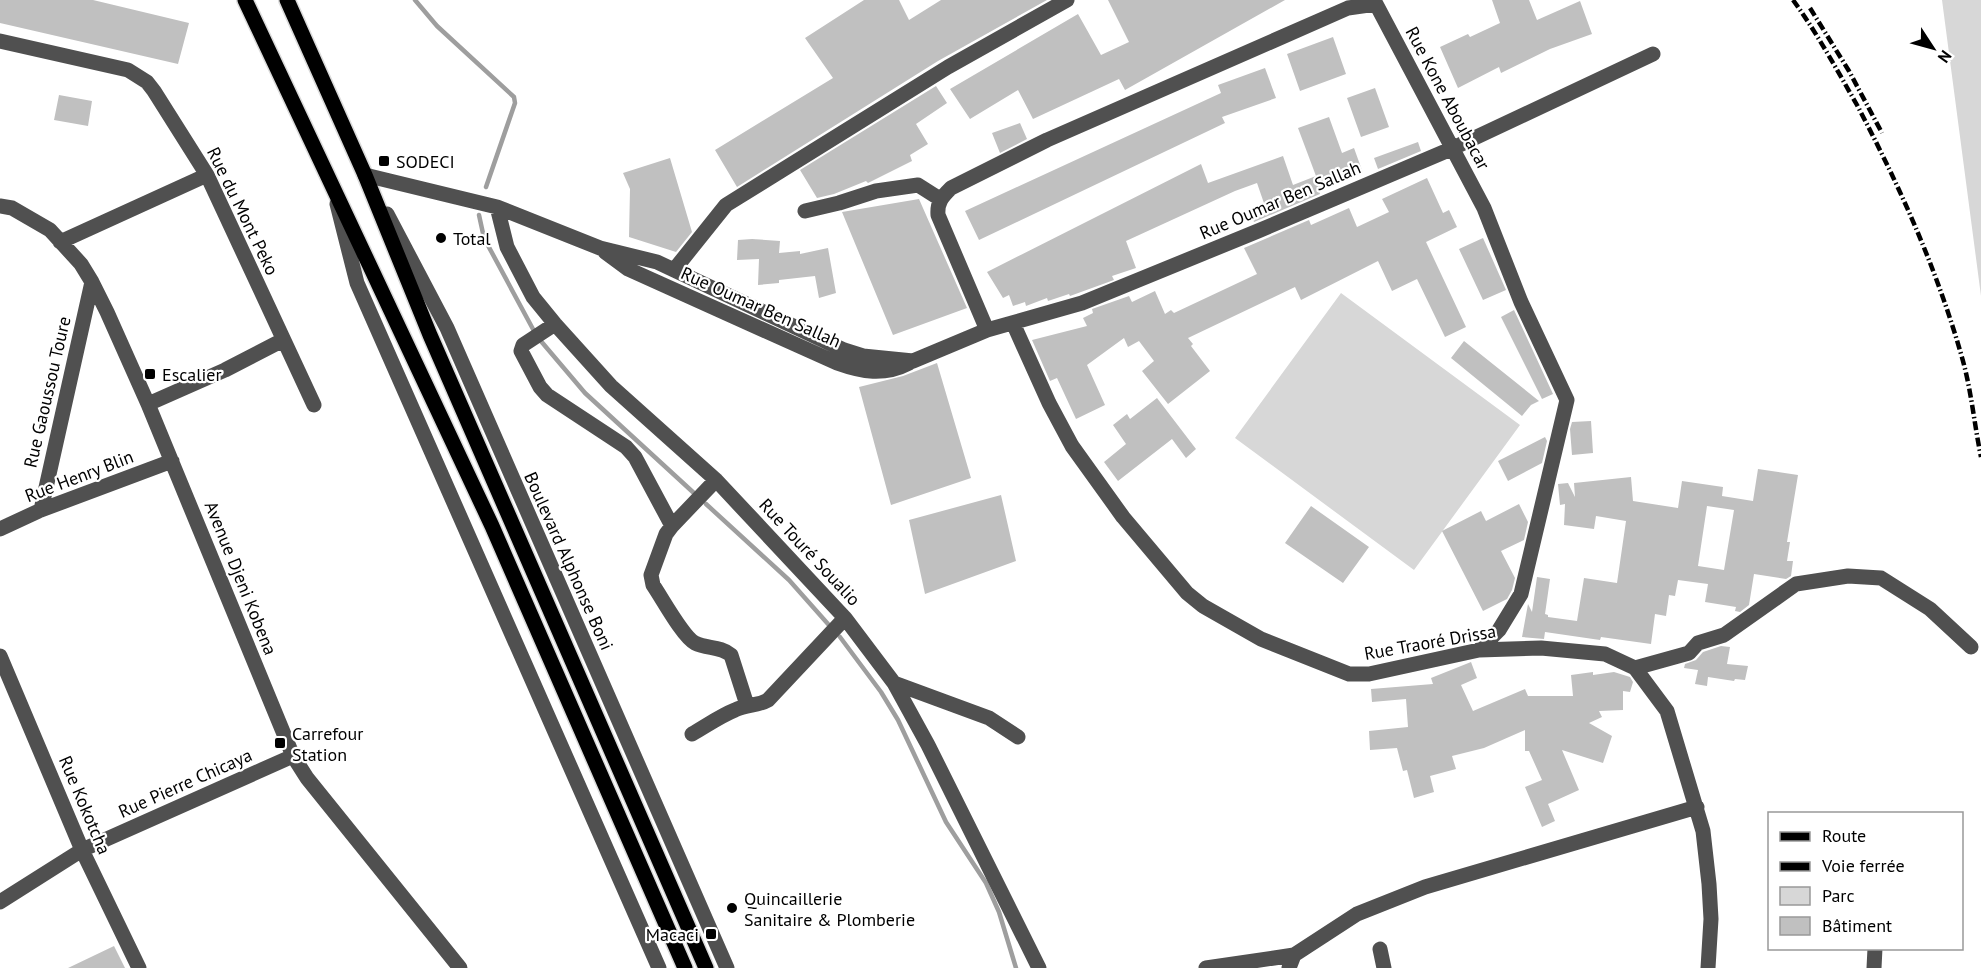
<svg xmlns="http://www.w3.org/2000/svg" width="1981" height="968" viewBox="0 0 1981 968" font-family="'PT Sans',sans-serif">
<style>
.green{fill:#d7d7d7}
.lines{fill:none;stroke-linecap:round;stroke-linejoin:round}
.stream{stroke:#9e9e9e;stroke-width:4.5}
.building{fill:#c0c0c0;fill-rule:evenodd}
.major-casing{stroke:#dbdbdb;stroke-width:18}
.minor{stroke:#505050;stroke-width:15}
.major{stroke:#000;stroke-width:15}
.rail{stroke:#000;stroke-width:4.5;stroke-dasharray:9 3 1.5 3;stroke-linecap:butt}
.poi-dot{fill:#000;stroke:#fff;stroke-width:2}
.labels{text-anchor:middle;dominant-baseline:central;stroke-width:4.5;stroke-linejoin:round;paint-order:stroke}
.street-label{font-size:18px;fill:#000;stroke:#fff}
.poi-label{font-size:18px;fill:#000;stroke:#fff;text-anchor:start}
</style>
<rect width="100%" height="100%" fill="#fff"/>
<path class="green" d="M1942 0H1981V296Z
M1341 293 1520 425 1414 570 1235 438Z"/>
<g class="lines">
<path class="stream" d="M415 0 437 26 514 97 515 103 486 187
M479 215 484 238 534 331
M540 340 585 393 695 494
M706 504 789 580 828 624
M840 637 881 692 898 720 946 822 986 883 999 912 1016 968"/>
</g>
<path class="building" d="M0 0H93L189 23 178 64 0 23Z
M864 0H899L909 20 941 0H1047L938 61 737 187 715 150 833 78 805 38Z
M1108 0H1285L1125 90 1119 79 1033 119 1018 90 970 119 950 89 1078 14 1101 55 1129 42Z
M1492 0H1529L1537 20 1580 1 1592 34 1550 49 1501 73 1499 67 1458 88 1440 47 1468 34 1470 37 1500 23Z
M1333 37 1346 74 1300 91 1287 54Z
M1265 68 1276 98 1222 117 1225 123 979 240 965 211 1221 93 1218 85Z
M936 86 947 103 916 124 928 144 910 155 912 161 868 183 866 181 834 194 817 198 800 170Z
M1375 88 1389 127 1361 137 1347 98Z
M59 95 92 101 88 126 54 120Z
M1329 117 1342 153 1354 148 1363 173 1318 189 1320 194 1254 222 1251 214 1266 209 1257 183 1235 191 1126 241 1136 268 1112 276 1114 280 1070 296 1069 294 1048 301 1047 298 1026 306 1025 302 1013 306 1009 295 1003 298 987 272 1201 164 1208 183 1283 156 1293 185 1316 176 1298 128Z
M1020 123 1027 139 1000 153 992 133Z
M1418 142 1421 151 1378 169 1374 158Z
M670 158 692 232 676 252 629 237 630 189 623 173Z
M1427 178 1443 213 1449 210 1457 227 1426 242 1466 327 1445 337 1417 279 1392 291 1378 261 1301 300 1295 287 1188 338 1193 344 1191 346 1210 371 1168 404 1142 371 1154 361 1139 341 1128 347 1124 338 1087 365 1105 405 1076 419 1057 378 1050 381 1032 340 1087 326 1083 318 1093 313 1092 309 1129 296 1132 302 1155 291 1165 314 1171 310 1174 313 1257 274 1244 248 1309 220 1311 225 1349 208 1357 227 1389 212 1382 199Z
M919 199 967 308 893 335 842 212Z
M1483 238 1506 290 1483 300 1459 249Z
M752 239 780 241 779 253 800 251V254L828 248 836 293 819 298 815 276 779 280V283L758 285 759 259 737 260 738 240Z
M1514 310 1553 394 1542 399 1501 317Z
M1464 341 1539 401 1531 405 1522 416 1451 358Z
M937 363 971 478 891 505 859 387 903 376Z
M1157 398 1196 449 1186 458 1172 439 1118 481 1104 462 1126 444 1113 425 1127 414 1130 419Z
M1591 421 1593 453 1572 455 1570 429 1572 422Z
M1545 437 1547 441 1542 463 1508 481 1498 461Z
M1758 469 1798 475 1787 542H1790L1787 561H1793L1791 576 1786 579 1754 574 1749 605 1740 612 1735 611 1736 607 1705 602 1708 584 1678 580 1675 596 1669 595 1666 616 1655 614 1651 644 1601 637 1600 640 1545 632 1544 639 1522 637 1528 604 1532 612 1537 577 1550 579 1545 614 1548 615V617L1577 621 1584 578 1617 583 1626 521 1596 516 1594 529 1564 525 1565 504 1560 505 1558 484 1568 483 1575 497 1574 483 1631 477 1633 501 1678 508 1682 481 1723 487 1722 496 1753 501ZM1707 506 1734 510 1724 570 1698 566Z
M1001 495 1016 561 925 594 909 520Z
M1519 504 1528 522 1524 540 1501 551 1515 578 1512 590 1507 599 1483 611 1442 531 1481 511 1486 521Z
M1311 506 1369 547 1343 583 1285 543Z
M1721 646 1730 647 1727 664 1748 666 1745 680 1735 679 1734 681 1708 677 1707 686 1695 684 1698 670 1684 668 1685 664 1696 660 1703 652Z
M1471 662 1477 678 1461 685 1473 711 1525 689 1528 696H1573L1571 675 1593 672V675L1614 672 1630 677 1633 682 1630 692 1623 691V710L1599 711 1602 717 1589 723 1612 736 1603 763 1562 750 1579 790 1548 804 1555 821 1542 827 1525 787 1542 780 1529 751H1525V730L1484 748 1452 756 1456 769 1430 776 1434 792 1414 798 1407 770 1403 771 1397 748 1370 750 1369 731 1408 727 1406 699 1372 702 1371 689 1433 684 1431 678Z
M114 946 125 968H68Z"/>
<g class="lines">
<defs>
<path id="major" d="M245 0 492 526 685 968
M287 0 365 175 430 335 706 968"/>
</defs>
<use href="#major" class="major-casing"/>
<path class="minor" d="M0 41 128 70 147 82 154 91 207 175 314 405
M365 175 497 207 600 248 657 262 844 350 863 356 913 361 987 330 1082 303 1258 231 1451 149 1653 54
M337 204 357 283 659 968
M0 206 12 208 50 230 81 264 92 282 107 312 148 404 293 756 307 778 460 968
M497 207 507 247 533 297 555 324 611 386 716 480 845 618 894 683 928 745 1039 968
M805 211 839 203 876 191 918 185 940 199
M387 214 447 328 727 968
M60 242 207 175
M605 252 628 269 837 363C862 372 884 376 909 363
M674 270 726 205 948 67 1067 0
M1013 323 1049 403 1072 446 1123 517 1187 593 1203 606 1261 639 1349 674H1369L1479 650 1541 648 1605 654 1635 668 1689 653 1698 643 1724 635 1796 584 1848 576 1881 578 1930 609 1971 647
M555 324 523 345 521 351 540 387 547 395 626 447 635 457 672 526
M987 330 938 215C937 202 942 197 951 188L1047 140 1348 8 1376 4 1484 208 1521 302 1567 400 1521 594 1499 630 1479 650
M148 404 225 370 283 340
M716 480 672 526 666 534 651 575 653 585C662 598 683 637 695 643 707 649 720 646 731 655L747 705
M41 510 92 282
M0 529 41 510 172 461
M0 656 82 850 139 968
M1635 668 1667 711 1703 831 1709 884 1711 919 1708 968
M894 683 989 718 1018 737
M692 734C706 726 720 716 735 710 746 704 758 706 768 700L845 618
M0 902 82 850 293 756
M1380 949 1384 968
M1206 968 1294 955
M1289 968 1294 955 1357 914 1425 887 1697 807
M1874 968 1875 948"/>
<use href="#major" class="major"/>
<path class="rail" d="M1793 0C1817 33 1837 70 1857 105 1899 185 1936 267 1961 354 1971 387 1974 423 1981 457
M1810 8 1849 71 1882 133"/>
</g>
<g class="poi-dot">
<rect x="378" y="155" width="12" height="12" rx="3"/>
<circle cx="441" cy="238" r="6"/>
<rect x="144" y="368" width="12" height="12" rx="3"/>
<rect x="274" y="737" width="12" height="12" rx="3"/>
<circle cx="732" cy="908" r="6"/>
<rect x="705" y="928" width="12" height="12" rx="3"/>
</g>
<g class="labels">
<g class="street-label">
<text transform="translate(1448 98) rotate(62)">Rue Kone Aboubacar</text>
<text transform="translate(1280 200) rotate(-23)">Rue Oumar Ben Sallah</text>
<text transform="translate(243 211) rotate(64)">Rue du Mont Peko</text>
<text transform="translate(761 307) rotate(24)">Rue Oumar Ben Sallah</text>
<text transform="translate(47 392) rotate(-77)">Rue Gaoussou Toure</text>
<text transform="translate(79 476) rotate(-21)">Rue Henry Blin</text>
<text transform="translate(810 552) rotate(47)">Rue Touré Soualio</text>
<text transform="translate(569 561) rotate(66)">Boulevard Alphonse Boni</text>
<text transform="translate(241 578) rotate(68)">Avenue Djeni Kobena</text>
<text transform="translate(1430 642) rotate(-10)">Rue Traoré Drissa</text>
<text transform="translate(185 783) rotate(-24)">Rue Pierre Chicaya</text>
<text transform="translate(85 805) rotate(67)">Rue Kokotcha</text>
</g>
<g class="poi-label">
<text x="396" y="161">SODECI</text>
<text x="453" y="238">Total</text>
<text x="162" y="374">Escalier</text>
<text x="292" y="733">Carrefour<tspan x="292" dy="21">Station</tspan></text>
<text x="744" y="898">Quincaillerie<tspan x="744" dy="21">Sanitaire &amp; Plomberie</tspan></text>
<text x="699" y="934" text-anchor="end">Macaci</text>
</g>
</g>
<rect x="1768" y="812" width="195" height="138" fill="#ffffff" stroke="#999999" stroke-width="1.5"/>
<rect x="1780" y="832" width="30" height="9" fill="#000000" stroke="#999999" stroke-width="1.5"/>
<text x="1822" y="842" font-size="18" fill="#000000">Route</text>
<rect x="1780" y="862" width="30" height="9" fill="#000000" stroke="#999999" stroke-width="1.5"/>
<text x="1822" y="872" font-size="18" fill="#000000">Voie ferrée</text>
<rect x="1780" y="887" width="30" height="18" fill="#d7d7d7" stroke="#999999" stroke-width="1.5"/>
<text x="1822" y="902" font-size="18" fill="#000000">Parc</text>
<rect x="1780" y="917" width="30" height="18" fill="#c0c0c0" stroke="#999999" stroke-width="1.5"/>
<text x="1822" y="932" font-size="18" fill="#000000">Bâtiment</text>
<g transform="translate(1933 48) rotate(126)" stroke="#ffffff" stroke-width="4.5" paint-order="stroke">
<path d="M0-4.5L10 22L0 15L-10 22Z" fill="#000000"/>
<text y="-9" font-size="16" font-weight="bold" text-anchor="middle" fill="#000000">N</text>
</g>
</svg>
